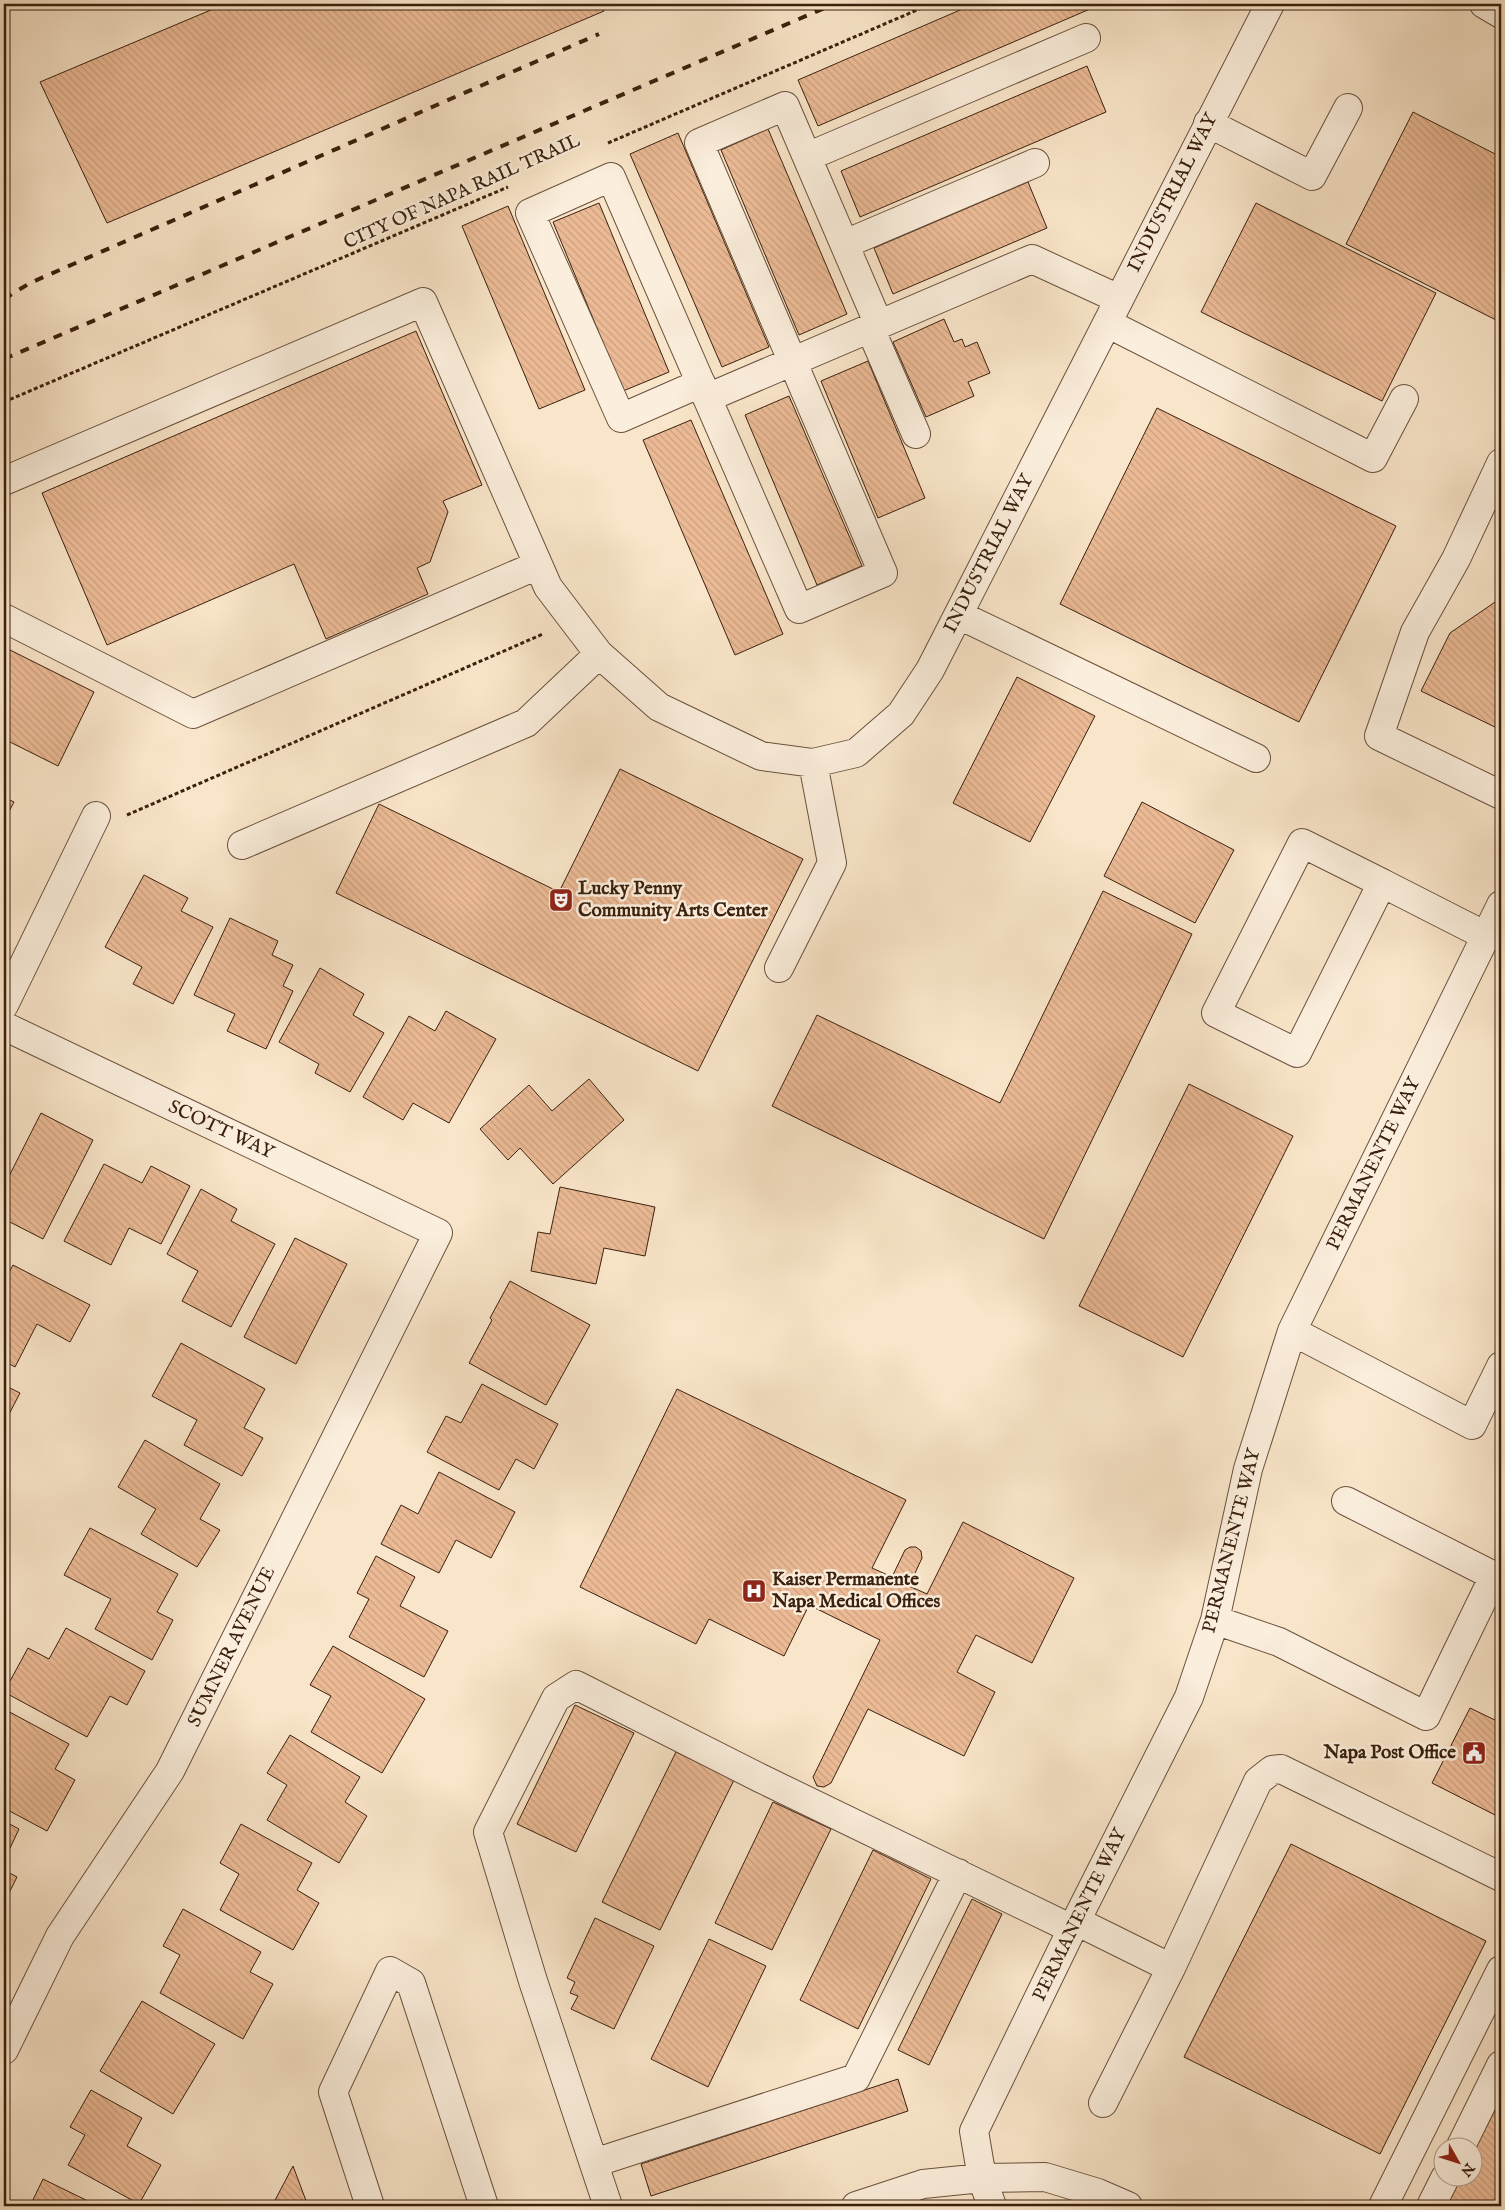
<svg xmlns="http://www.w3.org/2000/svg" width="1505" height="2210" viewBox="0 0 1505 2210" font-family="'IM FELL English',serif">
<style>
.building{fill:url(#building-back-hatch);stroke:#3a200e}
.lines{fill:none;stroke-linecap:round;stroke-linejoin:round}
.minor-casing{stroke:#6a513d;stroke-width:30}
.path{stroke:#3a200e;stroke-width:3;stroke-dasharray:4 2.5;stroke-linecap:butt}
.minor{stroke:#fbeedc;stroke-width:28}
.rail{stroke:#3a200e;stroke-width:4;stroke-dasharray:9 9;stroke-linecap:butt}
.labels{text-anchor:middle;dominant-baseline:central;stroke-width:5;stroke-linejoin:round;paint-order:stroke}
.street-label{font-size:19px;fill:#3a200e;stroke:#fbeedc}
.poi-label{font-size:19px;font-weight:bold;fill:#3a200e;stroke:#fbeedc;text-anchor:start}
</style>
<defs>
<pattern id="building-back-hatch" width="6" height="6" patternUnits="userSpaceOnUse" patternTransform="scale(1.25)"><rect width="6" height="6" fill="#ecbb96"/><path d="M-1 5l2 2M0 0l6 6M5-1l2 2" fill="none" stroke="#cba080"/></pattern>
</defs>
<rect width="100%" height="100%" fill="#f9e5c9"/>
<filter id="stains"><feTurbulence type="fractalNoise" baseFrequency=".004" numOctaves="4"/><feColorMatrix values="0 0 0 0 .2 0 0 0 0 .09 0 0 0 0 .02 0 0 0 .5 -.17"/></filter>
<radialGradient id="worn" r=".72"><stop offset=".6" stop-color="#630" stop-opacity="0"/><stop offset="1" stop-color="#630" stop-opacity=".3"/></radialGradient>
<path class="building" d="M225 4H601L604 11 107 223 40 82Z
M974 4H1096L1097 6 818 126 798 80Z
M1087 66 1106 112 860 217 841 171Z
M1413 112 1501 157V315L1498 321 1346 244Z
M768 129 847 314 799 335 721 150Z
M678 133 769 347 722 367 630 154Z
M1028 182 1047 228 893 294 874 248Z
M599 203 669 372 623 391 553 222Z
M1256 203 1436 293 1382 401 1201 312Z
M508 206 585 390 539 409 462 226Z
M944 319 954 342 962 339 965 347 977 342 990 373 968 382 974 396 926 417 893 342Z
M416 331 482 485 443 501 448 512 430 562 417 568 428 594 326 639 294 564 107 645 42 493Z
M868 361 925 498 878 518 821 381Z
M789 396 862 566 817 585 745 415Z
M1157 408 1396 526 1299 722 1060 604Z
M691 420 783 634 735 655 643 440Z
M1501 598V730L1421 691 1450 633Z
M4 647 94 692 58 766 4 739Z
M1017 677 1095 716 1030 842 953 803Z
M620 769 803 859 698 1071 336 893 379 804 559 892Z
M4 797 14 802 4 821Z
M1142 802 1234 850 1195 923 1104 876Z
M144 875 188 898 181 911 213 927 173 1004 133 984 142 967 105 947Z
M1103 891 1192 934 1044 1239 772 1106 817 1015 1000 1103Z
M230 918 278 941 272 955 293 965 283 986 293 991 266 1049 227 1031 235 1014 194 995Z
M320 968 364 994 353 1015 384 1033 350 1092 315 1073 319 1064 279 1042Z
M446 1011 496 1039 449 1123 413 1103 403 1120 363 1097 409 1016 435 1031Z
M589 1079 624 1120 553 1184 520 1148 508 1160 480 1129 529 1085 552 1111Z
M1189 1084 1293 1136 1183 1357 1079 1306Z
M41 1113 93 1140 43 1239 4 1219V1186Z
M104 1164 142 1183 151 1166 190 1186 161 1244 129 1228 111 1265 64 1241Z
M560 1187 655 1207 645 1256 604 1248 596 1284 531 1271 538 1232 550 1234Z
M201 1189 237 1209 231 1221 275 1244 231 1327 182 1301 198 1271 167 1254Z
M295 1238 347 1264 296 1364 244 1337Z
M13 1265 90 1305 70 1342 37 1324 15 1367 4 1361V1282Z
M510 1281 590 1325 546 1405 469 1363 492 1320 490 1318Z
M181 1343 265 1389 244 1428 263 1438 242 1476 184 1445 197 1420 152 1396Z
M482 1384 558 1424 534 1469 516 1459 499 1490 427 1452 446 1416 461 1423Z
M4 1385 20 1393 4 1424Z
M677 1389 906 1500 872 1568 892 1577 905 1550 910 1547H916L921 1551 922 1558 909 1586 927 1594 963 1522 1074 1578 1032 1663 976 1635 957 1672 995 1692 964 1756 868 1709 831 1783 824 1787 817 1786 813 1777 880 1640 809 1605 784 1656 709 1619 696 1644 580 1587Z
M145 1440 220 1484 200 1519 220 1530 197 1567 141 1534 156 1509 118 1487Z
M439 1472 515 1512 491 1558 456 1540 439 1573 381 1544 401 1505 418 1514Z
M90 1528 178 1574 157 1612 173 1620 152 1660 95 1629 111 1599 64 1575Z
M376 1556 415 1577 400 1606 448 1631 424 1677 349 1637 369 1599 357 1593Z
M66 1628 145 1671 127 1705 110 1696 87 1737 4 1692 28 1648 49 1659Z
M333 1646 425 1699 382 1773 311 1732 331 1696 310 1685Z
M575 1705 634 1733 576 1852 517 1824Z
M1470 1708 1501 1723V1818L1432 1783Z
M4 1709 69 1744 55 1769 75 1780 47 1831 4 1808Z
M290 1735 360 1777 345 1802 367 1816 339 1863 267 1820 287 1785 267 1773Z
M676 1752 734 1780 660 1930 602 1902Z
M773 1802 831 1829 772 1950 715 1923Z
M4 1821 19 1829 4 1861Z
M241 1824 312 1863 297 1890 319 1903 293 1950 220 1910 239 1874 220 1863Z
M1291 1844 1486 1941 1380 2154 1184 2057Z
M873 1850 931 1879 858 2029 800 2000Z
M4 1870 17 1877 4 1903Z
M972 1899 1002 1914 929 2065 898 2050Z
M183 1909 261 1952 250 1972 273 1984 243 2039 160 1993 180 1955 163 1946Z
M595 1918 654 1946 614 2029 571 2009 578 1996 570 1993 575 1982 567 1978Z
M709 1939 766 1966 708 2087 651 2059Z
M142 2001 215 2044 173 2114 100 2071Z
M898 2079 908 2111 651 2196 641 2164Z
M91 2090 142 2118 127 2146 161 2165 139 2204 68 2165 85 2135 70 2127Z
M1501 2098V2206H1447L1461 2178H1472V2155Z
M293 2166 308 2206H272Z
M43 2179 98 2206H30Z"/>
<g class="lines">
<defs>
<path id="minor" d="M1484 4 1501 14
M1208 123 1312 176 1348 108
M807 157 1086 38
M845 244 1035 163
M1107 323 1373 458 1404 399
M870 328 916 434
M701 383 621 418 530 213 611 177 799 609 883 573 699 143 785 106 879 325
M707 398 1032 259 1119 299
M1501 463 1456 559 1415 632 1379 736 1501 795
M4 481 423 302 548 587 599 654 659 707 761 756 813 763 856 753 901 714 930 670 1270 4
M959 615 1256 758
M4 618 193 714 538 565
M242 845 526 723 599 654
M1382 883 1302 843 1216 1013 1297 1053 1382 883 1486 936
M779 968 832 863 813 763
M4 1005 96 816
M4 1026 438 1233 170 1771 60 1936 4 2050
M1292 1331 1472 1425 1501 1366
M1215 1620 1279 1642 1426 1716 1494 1576 1346 1501
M1076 1921 1171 1968 1258 1781 1272 1770 1281 1769 1501 1877
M1103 2103 1171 1968
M1460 2148 1501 2065
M594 2163 856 2078 958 1873
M370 2206 333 2092 390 1971 411 1983 484 2206
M608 2206 533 1981 488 1832 556 1698 576 1685 760 1778 1072 1929
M856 2206 923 2184 982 2178 1045 2177 1098 2193 1128 2206
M992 2206 982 2178 974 2131 1072 1929 1189 1697 1215 1620 1248 1469 1292 1331 1501 905
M1383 2206 1501 1970
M1431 2206 1445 2178"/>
</defs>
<use href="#minor" class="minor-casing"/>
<path class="path" d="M608 143 931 4
M4 402 508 187
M127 815 543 634"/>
<use href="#minor" class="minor"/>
<path class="rail" d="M4 299 30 283 599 34
M4 359 834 4"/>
</g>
<defs>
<symbol id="theatre-square" viewBox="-11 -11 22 22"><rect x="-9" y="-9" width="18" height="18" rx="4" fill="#8f2418" stroke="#fbeedc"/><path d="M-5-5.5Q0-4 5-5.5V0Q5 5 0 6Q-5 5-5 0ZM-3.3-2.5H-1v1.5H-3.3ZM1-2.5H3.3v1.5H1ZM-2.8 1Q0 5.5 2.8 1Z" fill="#fff"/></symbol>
<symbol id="hospital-square" viewBox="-11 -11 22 22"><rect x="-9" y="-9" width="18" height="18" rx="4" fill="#8f2418" stroke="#fbeedc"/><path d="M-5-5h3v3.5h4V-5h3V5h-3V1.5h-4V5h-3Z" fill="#fff"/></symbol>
<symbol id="civic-square" viewBox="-11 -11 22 22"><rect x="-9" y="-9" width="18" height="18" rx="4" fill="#8f2418" stroke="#fbeedc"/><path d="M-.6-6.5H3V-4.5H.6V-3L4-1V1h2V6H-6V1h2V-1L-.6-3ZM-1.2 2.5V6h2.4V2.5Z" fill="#fff"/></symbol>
</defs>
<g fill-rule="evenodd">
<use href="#theatre-square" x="547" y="886" width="28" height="28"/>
<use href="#hospital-square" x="740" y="1577" width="28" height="28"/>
<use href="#civic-square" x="1460" y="1739" width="28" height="28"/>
</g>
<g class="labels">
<g class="street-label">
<text transform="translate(462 192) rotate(-24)">CITY OF NAPA RAIL TRAIL</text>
<text transform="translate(1173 193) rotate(-63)">INDUSTRIAL WAY</text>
<text transform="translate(989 554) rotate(-63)">INDUSTRIAL WAY</text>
<text transform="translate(221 1130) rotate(25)">SCOTT WAY</text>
<text transform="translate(1374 1164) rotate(-64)">PERMANENTE WAY</text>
<text transform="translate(1232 1541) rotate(-76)">PERMANENTE WAY</text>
<text transform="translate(232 1647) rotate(-64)">SUMNER AVENUE</text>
<text transform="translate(1080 1915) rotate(-64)">PERMANENTE WAY</text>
</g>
<g class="poi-label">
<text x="578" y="889">Lucky Penny<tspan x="578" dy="22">Community Arts Center</tspan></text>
<text x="772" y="1580">Kaiser Permanente<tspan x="772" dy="22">Napa Medical Offices</tspan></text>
<text x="1456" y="1753" text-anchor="end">Napa Post Office</text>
</g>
</g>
<rect width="1505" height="2210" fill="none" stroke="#f9e5c9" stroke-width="20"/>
<rect x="5" y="5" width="1495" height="2200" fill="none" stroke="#3a200e" stroke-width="2.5"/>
<rect x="10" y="10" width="1485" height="2190" fill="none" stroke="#3a200e"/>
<g transform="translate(1458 2162) rotate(129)"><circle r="24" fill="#fbeedc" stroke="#ae9c8a"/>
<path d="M0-4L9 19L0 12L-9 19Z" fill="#8f2418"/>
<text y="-8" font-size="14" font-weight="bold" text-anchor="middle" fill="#3a200e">N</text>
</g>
<rect width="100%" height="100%" filter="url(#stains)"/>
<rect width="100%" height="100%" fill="url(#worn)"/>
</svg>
